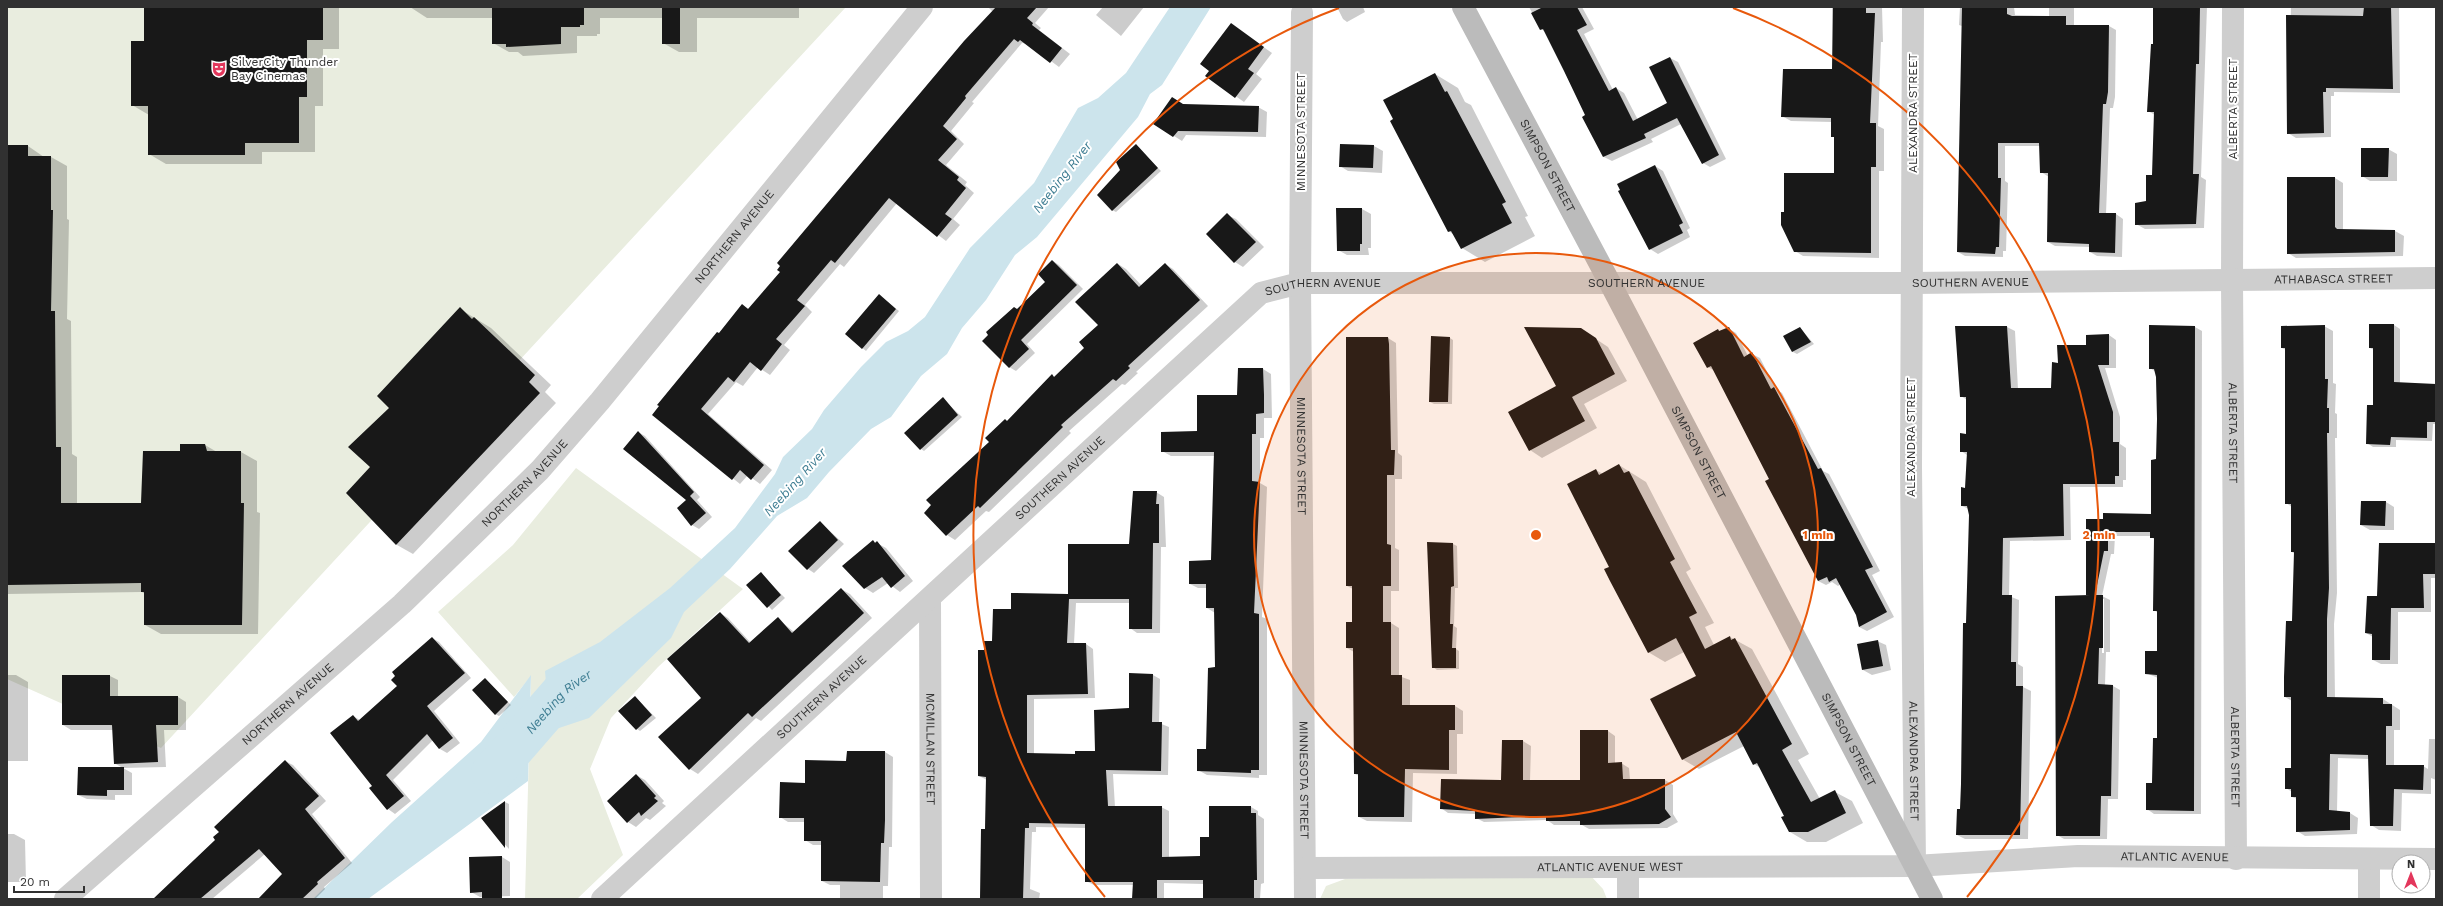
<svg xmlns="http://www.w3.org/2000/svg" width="2443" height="906" viewBox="0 0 2443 906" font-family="'Work Sans',sans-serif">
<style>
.green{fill:#e9eddf}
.water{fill:#cce4ec}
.shadow{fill:#0003;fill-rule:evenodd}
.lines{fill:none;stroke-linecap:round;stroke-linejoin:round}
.river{stroke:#cce4ec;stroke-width:42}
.building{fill:#181818}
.street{stroke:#cecece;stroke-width:22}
.secondary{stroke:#bbb;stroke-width:22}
.ring{fill:none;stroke:#e8590c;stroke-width:2}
.labels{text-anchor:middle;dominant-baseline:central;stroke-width:4;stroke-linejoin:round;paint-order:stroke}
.poi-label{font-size:12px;fill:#313131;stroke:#fff;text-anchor:start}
.street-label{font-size:12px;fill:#313131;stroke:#fff}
.water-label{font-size:13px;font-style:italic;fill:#3f7e93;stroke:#fff}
.centre{fill:#e8590c;stroke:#fff;stroke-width:2}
.ring-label{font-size:12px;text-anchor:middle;font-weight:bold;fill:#e8590c;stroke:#fff;stroke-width:4;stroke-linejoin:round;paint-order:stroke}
</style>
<rect width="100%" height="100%" fill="#fff"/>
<path class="green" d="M7 7H846L161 748 7 679Z
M576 468 743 589 658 667 611 718 590 769 623 855 577 899H525L531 676 514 697 438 612 513 545Z
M1590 875 1603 889 1607 899H1320L1326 886 1345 879Z"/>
<path class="water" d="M1170 7H1211L1162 85 1150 94 1138 117 1037 237 1015 255 986 300 962 328 947 354 921 376 891 417 871 429 829 472 807 498 777 516 730 569 684 612 671 638 589 718 550 731 545 671 600 642 670 588 735 528 775 474 783 457 812 429 824 410 861 367 886 342 908 331 925 317 970 248 1034 183 1078 108 1098 98 1126 73Z
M531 675 528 781 368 899H313L392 822 481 742Z"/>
<path class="shadow" d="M145 7H339V49H323V106H315V152H262V164H166L149 154V115L132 105 145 42Z
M410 7H799V18H697V52H679L663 43V18H600V34H597V36H577V53L523 56 518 52H509L493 43V18H427Z
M988 7H1049L1035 23 1041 28 1039 30 1070 54 1059 67 1028 44 1022 43 972 102 974 103 951 131 964 144 946 165 967 182 965 185 974 193 953 219 960 225 946 241 897 203 844 267 840 264 805 305 812 312 784 345 790 350 770 375 758 367 743 386 736 382 708 414 772 470 760 484 748 475 740 484 653 414 742 305 749 309 781 272 993 12Z
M1103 7H1144L1121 36 1096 15Z
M1337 7H1363L1365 12 1347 22 1343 19Z
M1529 7H1582L1594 29 1584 34 1613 90 1616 88 1624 93 1638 120 1668 104 1670 58 1678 62 1726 159 1710 167 1703 163 1681 124 1651 139 1653 142 1612 161 1604 157 1583 117 1586 116 1546 32 1541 29Z
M1832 7H1882L1883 42H1881L1878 126 1884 129V171H1879V258L1803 256 1795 251 1785 213 1835 174V138L1832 122 1791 121 1782 116 1833 70Z
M1960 7H2014L2015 15 2049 16V7H2074V26H2109L2116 30 2115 97 2113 108H2110L2106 214H2116L2123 219 2122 257 2097 256 2090 252V247L2055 246 2048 242 2049 177 2041 172 2040 146H2005V181L2008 183 2006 251H2003V257L1965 256 1958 252 1962 26 1959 25Z
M2154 7H2207L2201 177 2206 180 2204 228 2145 229 2136 224 2147 202 2153 176 2155 115 2148 111 2154 45Z
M2291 7H2399L2400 93 2334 92V96H2331V137L2296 138 2288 133Z
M1231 24 1272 53 1256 74 1262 79 1244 102 1207 76Z
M1435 74 1458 88 1465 102 1471 105 1528 216 1525 217 1535 236 1485 262 1462 248 1454 235 1449 231Z
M1184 106 1258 107 1267 112 1266 137 1186 135 1182 141 1174 136Z
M1341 145 1374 146 1383 151 1382 173 1348 171 1340 166Z
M7 146H28L44 157H51L67 166V219L69 220 67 319 71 321 72 454 77 457V504H142L181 452V445H205L217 452H241L257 461V512L260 513 258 634H161L145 625V594L142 592 7 594Z
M1136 146 1161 171 1116 212 1112 210 1121 170Z
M2388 149 2397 154V181H2370L2362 176Z
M1655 166 1663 171 1690 228 1687 230 1690 237 1658 254 1650 249Z
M2335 178 2343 183V231H2395L2404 236 2403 256 2296 258 2288 253Z
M1337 209H1362L1371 214V248H1368L1369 255H1347L1338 250Z
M1227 215 1236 219 1264 247 1243 267 1235 262Z
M1053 261 1059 265 1083 289 1027 344 1035 353 1016 371 1009 367 1018 310 1046 282Z
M1118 264 1126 269 1142 286 1165 264 1173 269 1208 306 1136 372 1138 373 1125 385 1122 384 1069 431 1071 433 989 512 986 511 955 540 947 535 990 442 1007 421 1052 376 1054 377 1086 348 1099 325Z
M883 298 899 311 866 351 846 334Z
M460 309 491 328 551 385 545 392 556 403 413 554 397 545 347 493 372 467 391 408Z
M2394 325 2400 329V383L2436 385V424H2433L2432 441 2396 440V447H2373L2367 443 2374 406V350L2370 348Z
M2324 326 2333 331V383L2336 384 2335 413 2337 414V438H2335L2337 593 2334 624 2335 698 2383 699 2400 710V730H2394V766H2423L2428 769 2429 739H2436V780L2431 778V794L2402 793 2401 831 2379 830 2371 825 2369 759 2338 758 2337 812 2350 813 2358 818 2357 834 2305 836 2297 831V799L2292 797V792L2286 788 2292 769V701L2285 697 2293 622 2295 554 2292 552V507L2286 503V350L2282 348Z
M1956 327H2007L2015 331 2018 389H2052L2059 364 2109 335 2116 340V368H2105L2120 417V444L2126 448V480H2123V487H2070L2071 540 2010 541 2009 596 2019 600 2018 664 2023 667V687L2031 691 2028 839H1965L1957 835 1961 810 1970 515 1969 509 1962 506 1966 489 1967 455 1961 451 1967 435V400L1961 396Z
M2195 327 2202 331 2201 814H2154L2147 809 2153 784 2158 739V678L2146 673 2158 652V613L2154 610 2155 540 2151 536H2115L2114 554H2111L2102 596 2110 600V652H2106L2105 685 2113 686 2120 690 2118 799H2108L2107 839H2064L2057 835 2090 596 2087 594 2104 520 2152 515 2157 460 2158 419 2156 372 2150 368ZM2102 599H2104V653H2102Z
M1728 328 1736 333 1748 356 1752 354 1760 358 1776 389 1782 393 1823 471 1829 474 1880 571 1872 575 1894 617 1867 631 1859 627 1857 615 1841 584 1838 586 1832 582 1826 585 1818 581 1771 479 1715 371 1708 367 1718 330 1720 332Z
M1800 328 1814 344 1797 354 1793 352Z
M1581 329 1608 347 1627 381 1584 404 1597 428 1542 458 1530 450Z
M1388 338 1396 343 1398 453 1402 456V479H1395V548L1399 550V591H1391V623L1399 628V676L1410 680V706H1455L1463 711V734H1457V774L1413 773 1412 822 1367 821 1359 817V776L1355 774 1354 652 1347 648 1353 623V589L1347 586Z
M1450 338 1453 340 1452 404H1434L1430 402Z
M1263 369 1271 374 1272 418H1264V438H1260V483L1267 487 1262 617 1267 619V775H1259V778L1207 775 1198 770 1207 750 1216 668 1215 613 1207 608V588H1198L1190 584 1212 560 1214 456H1171L1162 451 1198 432 1238 396Z
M943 399 962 417 924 451 921 449Z
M638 432 645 436 700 497 697 500 712 517 699 529 692 525 687 500Z
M1619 465 1646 482 1691 569 1686 572 1714 623 1705 627 1714 645 1730 637 1752 649 1809 754 1798 760 1820 799 1835 792 1852 801 1863 823 1826 842H1807L1790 832 1786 816 1762 769 1754 764 1744 746 1699 769 1682 759 1698 676 1684 652 1665 662 1648 652 1610 567 1596 470 1603 474Z
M1156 492 1164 497 1166 547H1161L1160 633H1137L1130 628V603H1076L1074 644H1086L1093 649 1095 698 1034 699V754L1076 755 1096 752 1130 709 1153 675 1160 679 1159 723 1169 727 1168 775 1113 774 1115 807H1161L1169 811V858L1201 857 1210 838 1251 807 1258 811V815L1264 819V883L1261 884 1260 899H1204V884L1164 883V899H1133V885H1094L1086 881V828L1036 827V832H1032L1030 889 1040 893 1039 899H983L987 780 979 776 985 651 993 642 1012 610 1069 595 1129 545Z
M2386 502 2394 507V530H2370L2361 525Z
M820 522 844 544 814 573 808 569Z
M873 541 886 548 913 581 900 592 888 583 873 593 865 588Z
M1453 544 1457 546 1458 588H1455L1454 626 1457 628 1456 649 1459 651V669L1437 670 1433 667Z
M2436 544V578H2431V612H2398V664H2381L2373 660V637L2366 633 2368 597H2378Z
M761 574 785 598 772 610 748 585Z
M841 589 850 594 872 618 761 721 756 718 698 774 690 769 720 613 728 618 751 643 778 619 794 632Z
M432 638 439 642 471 678 434 711 460 743 447 753 440 749 433 740 393 780 411 801 395 814 388 809 373 786 353 716 360 720 398 686Z
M1877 641 1886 645 1891 670 1872 675 1863 670Z
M7 675H16L28 682V761H7Z
M110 676 118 680V697H178L186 702V730H164L166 767 123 768 132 773V795H115V800L87 799 78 795 123 768 114 763 113 730H71L63 725Z
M485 679 511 705 499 716 495 714Z
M635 697 656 718 640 731 637 729Z
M1608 731 1615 736V763H1621L1629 768 1630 780H1665L1673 785V814L1678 822 1667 828 1589 829 1582 825H1554L1547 820 1484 822 1476 818V814L1448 813 1441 808 1502 781 1503 741H1523L1531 746 1530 781H1581Z
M885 752 893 757 892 847H889L888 886H883V899H840V885H830L822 881V845H813L805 840V822H788L780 817 806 784 847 762Z
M285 761 293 765 326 801 312 814 352 863 324 887 325 889 315 899H259L283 874 265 854 212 899H154L216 840Z
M636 775 645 780 664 801 662 803 666 806 650 820 646 818 636 827 628 822Z
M505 802 509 804V849L482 819Z
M7 809 8 834H14L25 840 26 882H7Z
M502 857 510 862V896L480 897 471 892Z"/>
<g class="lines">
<path class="river" id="s1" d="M492 773 564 690 592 671"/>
</g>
<path class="building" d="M144 7H323V40H307V97H299V143H245V155H148V106H131V41H144Z
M492 7H584V25H580V27H561V44L506 47V44H492Z
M662 7H680V44H662Z
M996 7H1037L1027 18 1033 23 1032 25 1062 48 1050 63 1020 40 1018 42 1014 39 965 96 966 98 943 126 957 139 938 160 959 177 957 180 966 188 945 214 952 219 937 237 889 198 835 263 831 260 797 300 805 306 776 339 782 344 761 371 750 362 734 382 728 377 701 409 764 465 751 480 740 470 732 480 652 415 659 406 657 405 717 332 719 333 742 304 748 309 780 272 777 270 780 266 777 263 964 41Z
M1543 7H1577L1587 25 1577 30 1609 91 1616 87 1633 121 1667 103 1649 67 1670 57 1719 155 1702 164 1677 118 1644 134 1646 138 1603 157 1582 117 1585 115 1564 71 1543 29 1540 30 1531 13Z
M1833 7H1866V13H1875L1870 123H1876V167H1871V253L1794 252 1781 225V212H1784V173H1834V137H1831V118L1781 117 1783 69H1832Z
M1962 7H2007V14L2012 16H2066V25H2109L2108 92 2106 104H2103L2099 213H2116L2115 253 2089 252V244L2047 242 2048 173H2040L2039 143H1998V178H2001L1999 247H1996L1995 254 1957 252Z
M2153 7H2200L2199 64H2196L2193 174H2199L2196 224 2135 225V203L2146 201V175H2152L2154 112H2147L2151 44H2153Z
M2364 7H2391L2393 89 2326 88V92H2323L2324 133 2287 134 2286 15 2363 16Z
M1231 23 1264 47 1248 69 1254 73 1235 98 1205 76 1209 71 1200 64Z
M1435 73 1445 92 1447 91 1506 202 1502 204 1512 223 1461 249 1451 231 1448 232 1390 121 1393 119 1383 100Z
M1172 97 1183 104 1259 106 1258 132 1178 131 1173 137 1153 124Z
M1136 144 1158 168 1112 211 1097 195 1120 170 1116 162Z
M1340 144 1374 145 1373 168 1339 167Z
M7 145H28V156H51V210H53L51 311H55L56 447H61V503H141L143 451H180V444H205L207 451H241V503H244L242 625H144V592H141V583L7 585Z
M2361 148H2389L2388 177H2361Z
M1655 165 1683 223 1679 225 1683 233 1649 250 1618 191 1620 190 1617 184Z
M2287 177H2335V227L2337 229 2395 230V252L2287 254Z
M1336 208H1362V244H1360V251H1337Z
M1227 213 1256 242 1234 263 1206 234Z
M1052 260 1077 285 1021 340 1029 349 1009 368 982 341 988 335 986 332 1014 307 1017 309 1045 282 1038 274Z
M1117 263 1139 287 1165 263 1200 300 1128 366 1130 368 1116 381 1113 379 1061 425 1063 427 980 508 978 506 946 536 924 513 931 505 926 500 989 442 985 438 1005 419 1007 421 1052 374 1054 377 1084 348 1079 342 1098 325 1075 302Z
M879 294 896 309 862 349 845 334Z
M460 307 472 319 474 317 535 375 529 382 540 393 396 545 346 493 370 467 348 447 389 408 377 396Z
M2369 324H2394V382L2436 384 2435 422H2427V438L2391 437 2390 445 2366 444 2367 405H2373V348H2369Z
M2149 325 2195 326 2194 811 2146 810V783H2152L2153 738H2157V675L2145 674V651H2157V611H2153L2154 538H2150V532H2108V551H2104L2095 595H2103V648H2099L2098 684 2113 685 2111 796H2101L2100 836H2056L2055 596 2090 595H2086V519H2103V513L2151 514V460L2156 459 2157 419 2156 377 2154 369H2149Z
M2325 325V379H2328L2327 408H2329V433H2327L2329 588 2327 619V697L2383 698V704H2392V726H2386V765H2424L2423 790 2394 789 2393 826H2370L2368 755 2330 754 2329 810 2350 812V830L2296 832V797H2291V789H2285V768H2291V697H2284V677L2286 621H2292L2294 552H2291V504H2285V348H2281V326Z
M1955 326H2007L2011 388H2051L2052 362 2058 363 2057 345H2086V335L2109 334V365H2098L2113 412V442H2119V476H2115V484H2063L2064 536 2003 538 2002 595H2012L2011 662H2016V686H2023L2020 835H1956L1957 809H1960L1961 784 1963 623H1966L1969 515 1967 506H1961V487L1965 488 1967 452H1960V433L1966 434V397H1960Z
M1524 327 1581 328 1596 338 1615 374 1572 397 1585 421 1529 451 1508 412 1556 386Z
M1729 327 1744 357 1752 352 1771 389 1774 387 1818 469 1821 468 1873 567 1865 570 1887 612 1859 627 1856 615 1836 578 1829 582 1827 577 1818 581 1765 481 1769 479 1730 403 1711 366 1707 368 1693 343 1718 329 1719 331Z
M1800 327 1811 342 1792 352 1783 336Z
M1431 336 1450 337 1448 402H1429Z
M1346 337H1388L1389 344 1391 450H1395L1394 475H1387V544L1391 545V586H1383V622H1391V675H1402V705H1455V730H1449V770L1405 769 1404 817H1358V774H1354L1353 648H1346V622H1352V586H1346Z
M1238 368H1263L1264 395V413L1256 414V434H1252V481L1260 482 1254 613 1259 614V770H1251V773L1197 771V749H1206L1208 668 1215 667 1214 608H1206V584H1189V561L1211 560 1214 452H1161V432L1197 431V395H1237Z
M943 397 958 415 920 450 904 433Z
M638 431 694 492 690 496 706 513 691 526 677 508 686 500 623 449Z
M1619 464 1624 473 1629 471 1675 559 1670 562 1697 613 1689 617 1705 649 1730 636 1731 640 1735 638 1792 744 1782 750 1811 802 1835 790 1846 813 1808 832H1789L1781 817 1784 816 1757 763 1753 765 1736 732 1682 760 1650 699 1696 676 1676 638 1648 653 1610 581 1604 569 1609 567 1567 484 1596 469 1599 475Z
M1133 491H1157L1156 504H1159V543H1153L1152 629H1129V599H1069L1067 643H1086L1088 694 1027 695V753L1075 754V751H1095L1094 710 1129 708V673L1153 674 1152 722H1162L1161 771 1106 770 1108 806H1162V857L1200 856V837H1209V806H1251V813H1256L1257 880H1254V899H1203V880H1157V899H1132L1133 882H1085V824L1029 823V828H1025L1023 899H980L981 829H985L986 777 978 776V650H984V641H992L993 609H1011V593L1068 594V544H1129Z
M2361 501H2386L2385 526 2360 525Z
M820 521 838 540 807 570 788 551Z
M873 540 875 543 877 541 905 576 891 588 882 577 864 589 842 566Z
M1427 542 1453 543 1454 586 1451 587 1450 624H1453L1452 648H1456V668H1432Z
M2379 543H2436V574H2423L2424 608H2391L2390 660H2372V634L2365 633 2367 596H2377Z
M761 572 781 595 767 608 746 585Z
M841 588 864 613 752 717 748 713 689 770 658 737 701 698 667 659 720 612 749 643 778 617 792 633Z
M432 637 465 673 427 706 453 738 439 749 427 734 386 775 404 796 387 810 369 788 372 786 330 733 353 715 358 721 397 686 391 680 395 676 392 672Z
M1878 640 1883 666 1862 670 1857 644Z
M62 675H110V696H178V725H156L158 762 114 764 112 725H62Z
M485 678 508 702 495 715 472 690Z
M635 696 652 715 636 730 618 711Z
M1580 730H1608V763L1622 762 1623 779H1665V809L1671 817 1659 824 1580 825V821H1546V816L1475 819V811L1440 809 1441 779 1501 780 1502 740H1523V780H1580Z
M847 751H885V820L884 843H881L880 882 821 881V841H804V818H779L780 782 805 783V760L846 761Z
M285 760 319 796 305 809 345 858 317 882 318 884 302 899H258L282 874 259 849 200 899H153L215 840 213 837 219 832 214 827Z
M78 767H124V790H107V796L77 795Z
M636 774 656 796 654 798 658 801 641 816 639 812 627 823 607 801Z
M505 801V848L481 818Z
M502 856V899H482V892L470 893 469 857Z"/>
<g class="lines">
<g class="street">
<path id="s2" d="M1913 7 1911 467 1915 866"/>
<path id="s3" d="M2233 7 2232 280 2236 859"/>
<path id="s4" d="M1302 13 1300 283 1305 899"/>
<path id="s5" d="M930 599 931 899"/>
<path d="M2369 859V899"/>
<path d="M1628 867V899"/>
<path id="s6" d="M1305 868 1915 866 2078 856 2436 859"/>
<path id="s7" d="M65 899 402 604 540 470 600 401 922 7"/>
<path id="s8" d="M602 899 1261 293 1300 283H1912L2436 278"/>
</g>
<path class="secondary" id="s9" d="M1463 7 1610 283 1932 899"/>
</g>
<circle cx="1536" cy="535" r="282" fill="#e8590c" fill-opacity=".12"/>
<g class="ring">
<circle cx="1536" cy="535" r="282"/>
<path d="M1105 897A563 563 0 0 1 1339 8M1733 8A563 563 0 0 1 1967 897"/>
</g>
<defs>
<symbol id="theatre-bare" viewBox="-9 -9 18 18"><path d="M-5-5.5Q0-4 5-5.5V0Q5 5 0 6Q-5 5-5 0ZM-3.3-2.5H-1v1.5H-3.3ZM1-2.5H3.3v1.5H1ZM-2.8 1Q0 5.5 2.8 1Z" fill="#e3375c" stroke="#fff" stroke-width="2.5" paint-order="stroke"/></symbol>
</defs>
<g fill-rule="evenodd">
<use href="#theatre-bare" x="208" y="58" width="22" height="22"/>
</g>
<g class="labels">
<g class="poi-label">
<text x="231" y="62">SilverCity Thunder<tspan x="231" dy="14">Bay Cinemas</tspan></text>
</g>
<g class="street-label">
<text transform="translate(2233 109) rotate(-90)">ALBERTA STREET</text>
<text transform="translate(1913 113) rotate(-90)">ALEXANDRA STREET</text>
<text transform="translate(1301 132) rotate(-90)">MINNESOTA STREET</text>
<text stroke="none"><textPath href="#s9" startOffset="180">SIMPSON STREET</textPath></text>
<text stroke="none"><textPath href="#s7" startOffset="944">NORTHERN AVENUE</textPath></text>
<text stroke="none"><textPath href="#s8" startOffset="1969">ATHABASCA STREET</textPath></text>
<text stroke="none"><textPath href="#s8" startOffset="1606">SOUTHERN AVENUE</textPath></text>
<text stroke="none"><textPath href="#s8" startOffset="1282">SOUTHERN AVENUE</textPath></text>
<text stroke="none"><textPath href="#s8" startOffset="958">SOUTHERN AVENUE</textPath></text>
<text stroke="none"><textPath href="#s3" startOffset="426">ALBERTA STREET</textPath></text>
<text transform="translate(1911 437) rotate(-90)">ALEXANDRA STREET</text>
<text stroke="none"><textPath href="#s9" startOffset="504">SIMPSON STREET</textPath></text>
<text stroke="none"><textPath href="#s4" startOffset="443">MINNESOTA STREET</textPath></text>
<text stroke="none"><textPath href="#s8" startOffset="622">SOUTHERN AVENUE</textPath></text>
<text stroke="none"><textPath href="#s7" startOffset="620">NORTHERN AVENUE</textPath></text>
<text stroke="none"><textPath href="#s8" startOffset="298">SOUTHERN AVENUE</textPath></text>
<text stroke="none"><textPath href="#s7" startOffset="296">NORTHERN AVENUE</textPath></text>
<text stroke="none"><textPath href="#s9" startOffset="828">SIMPSON STREET</textPath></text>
<text stroke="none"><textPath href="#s5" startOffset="150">MCMILLAN STREET</textPath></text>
<text stroke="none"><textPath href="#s3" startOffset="750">ALBERTA STREET</textPath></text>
<text stroke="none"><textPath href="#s2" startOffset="754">ALEXANDRA STREET</textPath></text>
<text stroke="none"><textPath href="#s4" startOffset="767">MINNESOTA STREET</textPath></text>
<text stroke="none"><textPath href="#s6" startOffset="870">ATLANTIC AVENUE</textPath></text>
<text stroke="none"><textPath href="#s6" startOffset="305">ATLANTIC AVENUE WEST</textPath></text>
</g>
<g class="water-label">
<text transform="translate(1062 177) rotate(-52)">Neebing River</text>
<text transform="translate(795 482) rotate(-48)">Neebing River</text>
<text stroke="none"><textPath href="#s1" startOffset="98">Neebing River</textPath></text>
</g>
</g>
<circle cx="1536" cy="535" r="6" class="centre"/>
<g class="ring-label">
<text x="1818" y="539">1 min</text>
<text x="2099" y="539">2 min</text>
</g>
<rect width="2443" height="906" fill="none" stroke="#313131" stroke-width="16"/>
<g transform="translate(2411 874)"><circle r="19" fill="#ffffff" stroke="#adadad"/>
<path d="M0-3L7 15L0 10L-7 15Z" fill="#e3375c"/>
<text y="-6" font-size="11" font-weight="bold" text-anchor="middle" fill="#313131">N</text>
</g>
<path d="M14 886v6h70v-6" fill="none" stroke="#313131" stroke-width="2"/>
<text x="20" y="886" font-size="12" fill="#313131" stroke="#ffffff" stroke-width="3" paint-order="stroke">20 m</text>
</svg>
